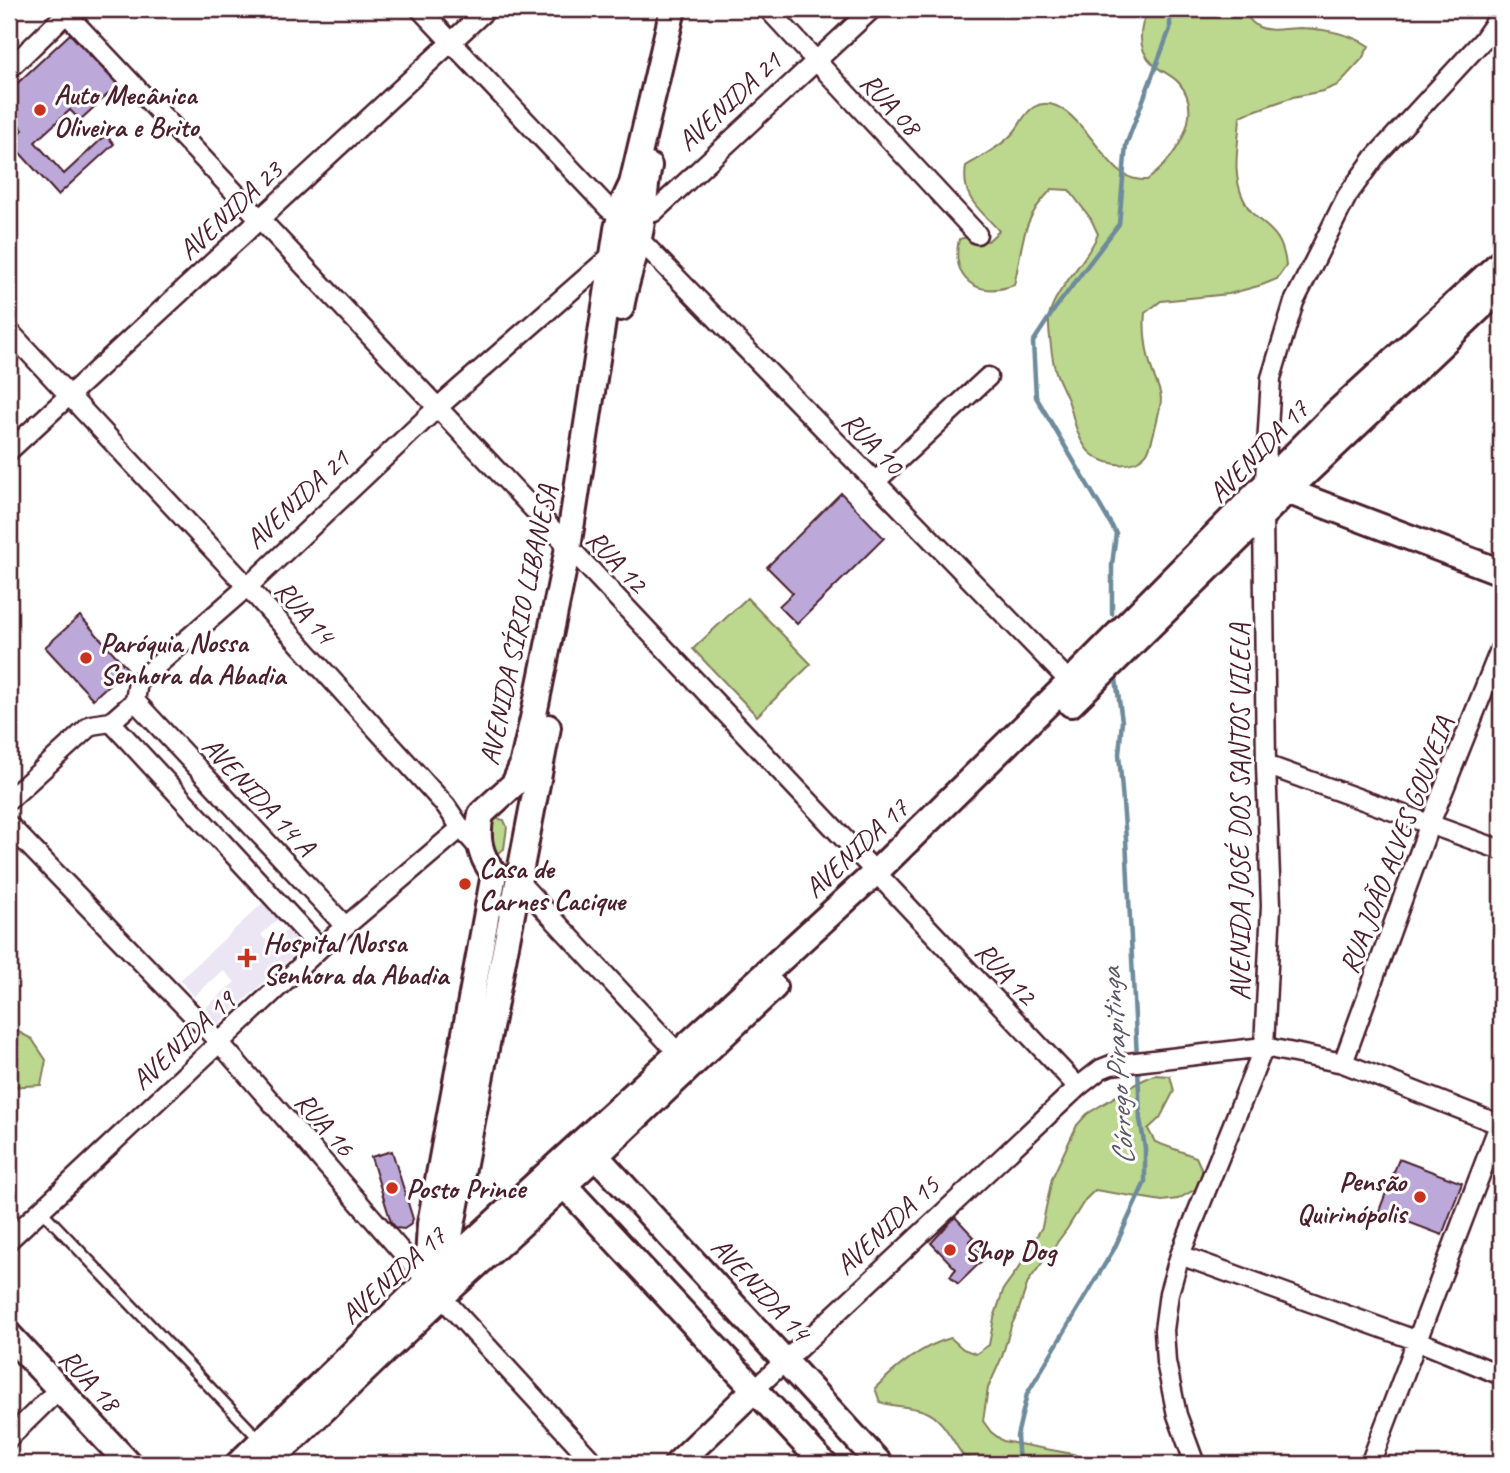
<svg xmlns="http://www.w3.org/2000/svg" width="1510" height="1473" viewBox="0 0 1510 1473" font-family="Caveat,sans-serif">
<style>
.built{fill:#ebe5f4}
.green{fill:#bcd78e;stroke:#837b5c;stroke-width:2}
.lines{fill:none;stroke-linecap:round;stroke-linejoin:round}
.stream{stroke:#6e8b9b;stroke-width:4.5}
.building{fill:#bca9d9;stroke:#4a1f2b;stroke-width:2}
.lane-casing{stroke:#4a1f2b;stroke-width:14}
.street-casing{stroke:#4a1f2b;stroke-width:23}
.secondary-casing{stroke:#4a1f2b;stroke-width:30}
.lane{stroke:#fff;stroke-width:9}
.street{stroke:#fff;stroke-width:18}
.secondary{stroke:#fff;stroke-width:24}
.poi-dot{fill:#c8321e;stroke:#fff;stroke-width:2.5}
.labels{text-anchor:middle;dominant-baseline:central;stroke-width:6;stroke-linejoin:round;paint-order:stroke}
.poi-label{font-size:28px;font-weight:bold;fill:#4a1f2b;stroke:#fff;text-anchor:start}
.street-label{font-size:28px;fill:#4a1f2b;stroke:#fff}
.water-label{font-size:30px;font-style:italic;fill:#5c5563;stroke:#fff}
</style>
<rect width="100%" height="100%" fill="#fff"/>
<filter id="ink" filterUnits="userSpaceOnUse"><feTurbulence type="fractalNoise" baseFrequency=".0143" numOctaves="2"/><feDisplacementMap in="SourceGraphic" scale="14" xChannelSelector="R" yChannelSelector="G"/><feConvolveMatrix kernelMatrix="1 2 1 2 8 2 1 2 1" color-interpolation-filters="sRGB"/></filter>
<g filter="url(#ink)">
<path class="built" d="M264 902 279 918 261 935 270 944 288 929 304 946 218 1024 204 1009 235 982 223 970 194 996 180 980Z"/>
<path class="green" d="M1149 9H1244C1246 16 1251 22 1257 26 1270 33 1286 28 1301 28 1325 29 1349 33 1369 46L1362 59 1338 85 1323 91 1293 97 1240 116C1239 143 1231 172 1243 198 1256 229 1282 222 1286 266L1277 279 1262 285 1229 294 1161 301 1145 313C1143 333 1147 357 1154 376 1158 387 1163 395 1160 407 1158 416 1152 445 1147 453 1133 472 1098 465 1086 448 1076 435 1074 418 1069 403 1065 391 1058 381 1055 369 1052 359 1048 326 1049 316 1054 290 1087 262 1098 234L1091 219 1069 190 1052 189C1019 222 1024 244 1014 285 977 299 950 279 959 239L973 236 988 241 999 231C980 208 961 200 966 166 982 156 1002 146 1014 132 1021 124 1024 113 1034 107 1068 88 1099 158 1122 173 1131 179 1137 180 1147 180 1174 161 1206 114 1179 83 1172 75 1160 71 1153 64 1136 48 1139 27 1149 9Z
M747 598 811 664 757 716 693 649Z
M495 818 504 820 507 827 504 849 496 854 483 842 490 820Z
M9 1027 32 1039 46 1060 41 1085 9 1087Z
M1154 1075 1170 1076 1174 1091 1160 1118 1148 1129 1155 1142 1196 1157 1202 1170 1203 1185 1178 1199 1162 1201 1095 1190 1085 1200 1067 1229 1028 1282 1018 1312 1011 1326 1002 1357 988 1388 983 1421 991 1432 1003 1441 1073 1454 1097 1464H998L995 1461H980L964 1457C953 1442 943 1417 924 1411 910 1406 894 1407 880 1402L875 1388C897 1367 921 1346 951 1338L963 1349 976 1354 989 1345 994 1318 1004 1288 1020 1266 1042 1227 1052 1178 1077 1125 1087 1114 1139 1082Z"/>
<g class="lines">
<path class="stream" d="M1112 614V565L1116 533 1036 397 1033 342 1054 310 1119 224 1126 145 1170 29V9
M1116 679 1122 721 1119 754 1126 839 1137 1058
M1019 1464 1017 1436 1027 1394 1114 1249 1145 1182V1148L1140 1119 1138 1067"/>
</g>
<path class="building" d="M70 34 118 85 80 120 70 110 35 142 64 174 106 135 114 144 58 195 10 142 23 130 9 114V91Z
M841 493 884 538 797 624 779 606 793 593 767 567Z
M80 616 127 668 93 699 45 647Z
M392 1151 413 1219 410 1225 404 1229 396 1228 391 1222 371 1157Z
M1399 1159 1462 1183 1442 1235 1379 1211Z
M955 1217 974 1237 969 1242 985 1258 958 1284 950 1276 956 1269 931 1243Z"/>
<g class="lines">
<defs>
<path id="lane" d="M40 1209 261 1441"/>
<path id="street" d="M62 9 1078 1087
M420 9 609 209 622 210
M768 9 977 234
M9 69 71 9
M644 213 654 212 872 9
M639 239 1070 682
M9 331 246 585 446 806 461 828 478 847
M9 451 487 9
M875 482 988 377
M135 701 345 926
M111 722 320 948
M1266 765 1501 850
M9 800 91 725 111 722 135 701 138 682 256 579 437 408 613 254
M9 825 219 1042 427 1281 595 1464
M517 880 678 1053
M1343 1063 1429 826 1501 647
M9 1240 320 948 461 828
M1180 1255 1418 1341 1501 1375
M754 1390 1078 1087 1101 1069 1111 1065 1264 1047 1343 1063 1501 1125
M9 1438 58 1390
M1195 1464 1177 1415 1166 1362 1164 1330 1169 1293 1180 1255 1264 1047 1271 906 1266 765 1263 514 1271 378 1294 302 1347 196 1375 157 1483 40 1501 14
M1370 1464 1501 1120"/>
<path id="secondary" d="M621 308C625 282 635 258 640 233 645 210 644 188 649 166
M1273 488 1287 491 1501 572
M1071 704 1287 491 1501 288
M596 1156 880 1464
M564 1185 824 1464
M443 1272 548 727
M427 1281 430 1224 494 874C479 854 476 838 481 814L514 784 522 766 534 714 568 548 617 229 624 201 632 184 673 9
M9 1335 129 1464
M238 1464 427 1281 452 1261 876 872 1081 671 1337 412 1501 262
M267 1464 435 1303 596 1156 774 987
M677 1464 754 1390"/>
</defs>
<use href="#lane" class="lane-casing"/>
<use href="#street" class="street-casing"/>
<use href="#secondary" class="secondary-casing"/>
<use href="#lane" class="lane"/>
<use href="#street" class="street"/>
<use href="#secondary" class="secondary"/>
</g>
</g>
<g class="poi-dot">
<circle cx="40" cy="110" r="7"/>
<circle cx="86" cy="658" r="7"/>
<circle cx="465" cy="884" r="7"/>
<path d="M243.5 947.5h7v7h7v7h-7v7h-7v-7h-7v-7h7z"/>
<circle cx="392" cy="1188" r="7"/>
<circle cx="1420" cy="1197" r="7"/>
<circle cx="950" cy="1250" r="7"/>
</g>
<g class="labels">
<g class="poi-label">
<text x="54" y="94">Auto Mecânica<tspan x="54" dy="32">Oliveira e Brito</tspan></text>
<text x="100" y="642">Paróquia Nossa<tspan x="100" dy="32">Senhora da Abadia</tspan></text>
<text x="479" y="868">Casa de<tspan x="479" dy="32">Carnes Cacique</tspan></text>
<text x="263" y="942">Hospital Nossa<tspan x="263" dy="32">Senhora da Abadia</tspan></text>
<text x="1406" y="1181" text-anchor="end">Pensão<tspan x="1406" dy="32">Quirinópolis</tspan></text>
<text x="406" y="1188">Posto Prince</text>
<text x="964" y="1250">Shop Dog</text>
</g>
<g class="street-label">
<text transform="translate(729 101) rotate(-43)">AVENIDA 21</text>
<text transform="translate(891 104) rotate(47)">RUA 08</text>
<text transform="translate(230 210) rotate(-43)">AVENIDA 23</text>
<text transform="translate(873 443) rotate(46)">RUA 10</text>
<text transform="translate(1258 451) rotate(-46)">AVENIDA 17</text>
<text transform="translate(297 499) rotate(-43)">AVENIDA 21</text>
<text transform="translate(617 561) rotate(47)">RUA 12</text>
<text transform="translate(305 612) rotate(48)">RUA 14</text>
<text transform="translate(518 625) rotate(-78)">AVENIDA SÍRIO LIBANESA</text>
<text transform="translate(259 796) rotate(47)">AVENIDA 14 A</text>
<text transform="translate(1239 812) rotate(-90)">AVENIDA JOSÉ DOS SANTOS VILELA</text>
<text transform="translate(1396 845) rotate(-69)">RUA JOÃO ALVES GOUVEIA</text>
<text transform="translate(856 848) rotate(-43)">AVENIDA 17</text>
<text transform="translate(1006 973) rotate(47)">RUA 12</text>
<text transform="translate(183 1040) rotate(-43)">AVENIDA 19</text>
<text transform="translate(325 1124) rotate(49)">RUA 16</text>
<text transform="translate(887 1225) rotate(-43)">AVENIDA 15</text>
<text transform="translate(393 1275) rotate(-42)">AVENIDA 17</text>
<text transform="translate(761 1289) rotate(47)">AVENIDA 14</text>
<text transform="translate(90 1380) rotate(47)">RUA 18</text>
</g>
<g class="water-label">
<text transform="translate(1117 1067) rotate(-94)">Córrego Pirapitinga</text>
</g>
</g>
<rect width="1510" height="1473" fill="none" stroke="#fff" stroke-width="35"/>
<rect x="18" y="18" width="1475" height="1438" fill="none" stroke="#4a1f2b" stroke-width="2.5" filter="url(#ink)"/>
</svg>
